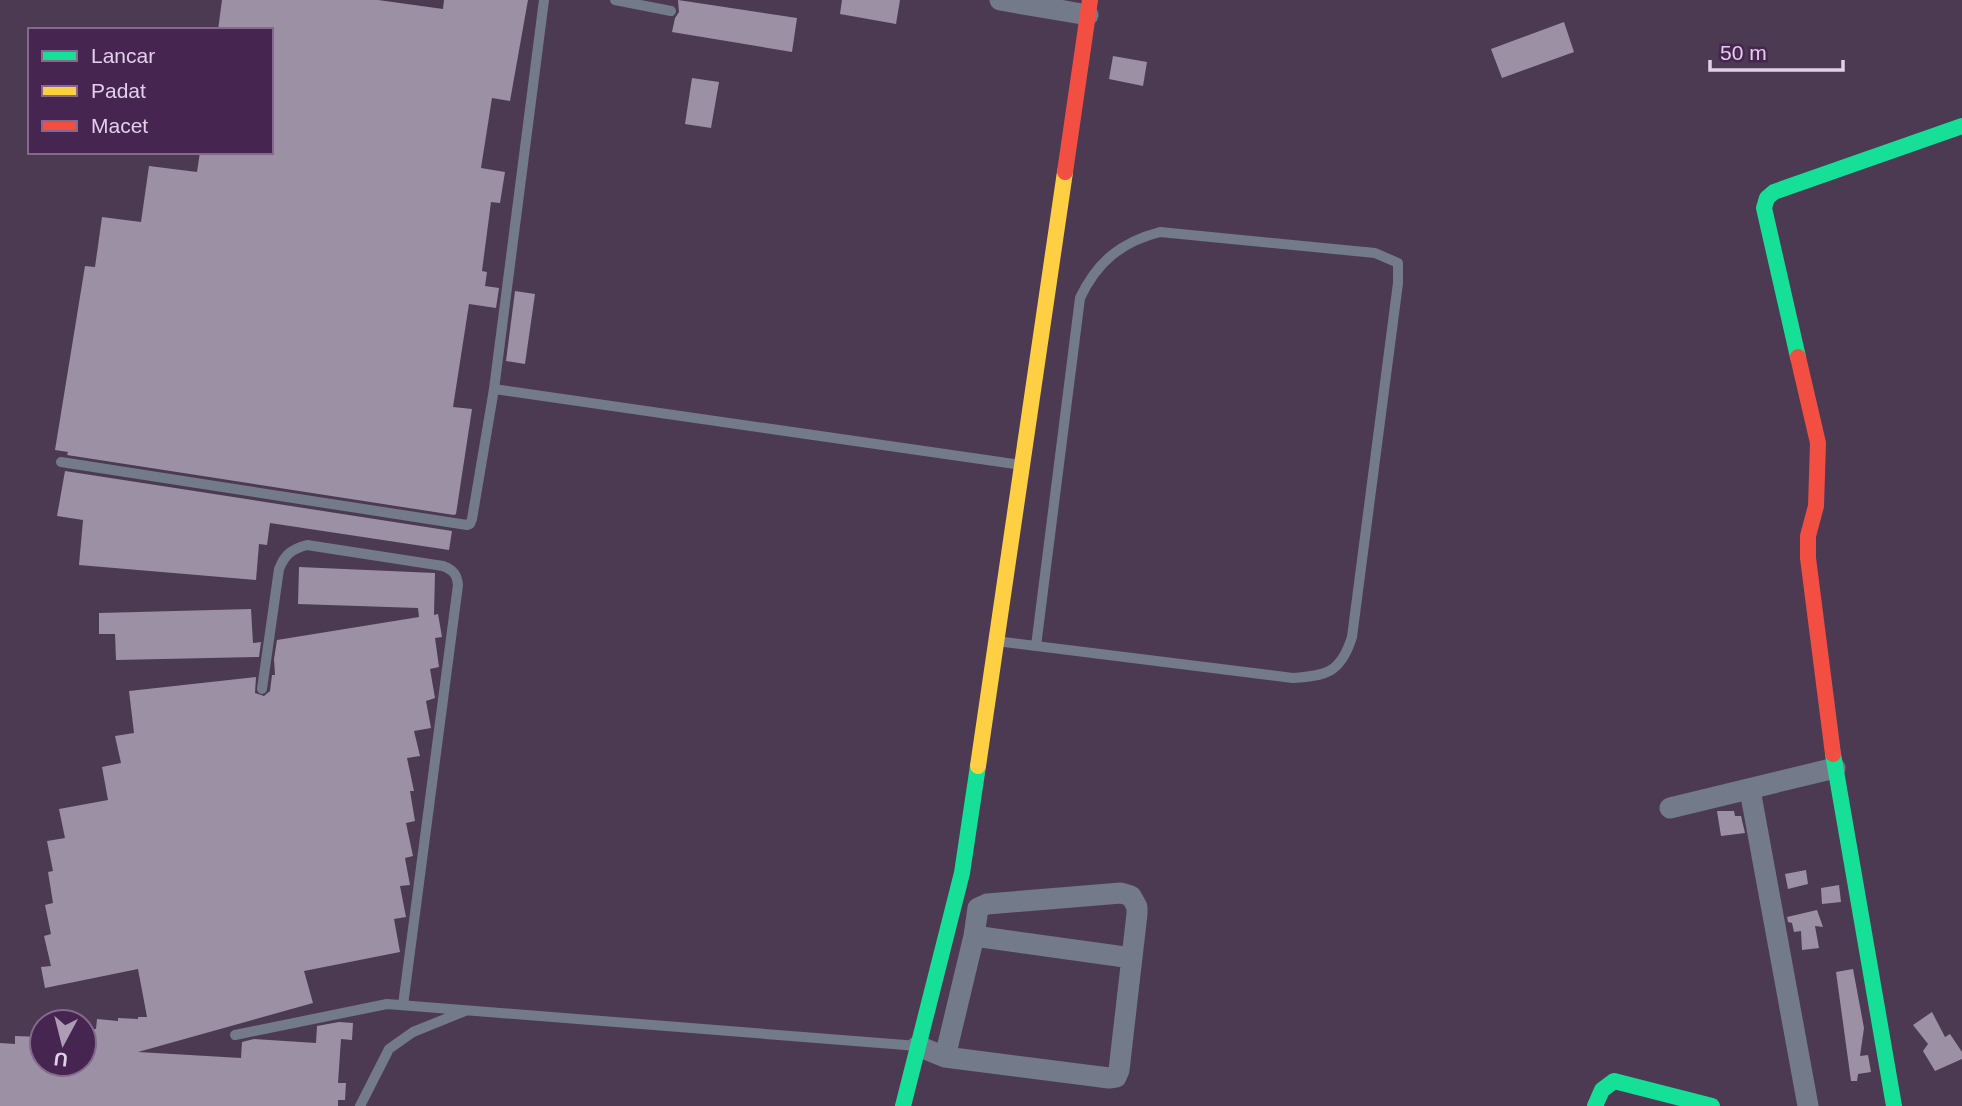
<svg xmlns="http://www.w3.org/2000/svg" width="1962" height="1106" viewBox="0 0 1962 1106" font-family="Arial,sans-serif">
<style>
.building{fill:#9b90a4}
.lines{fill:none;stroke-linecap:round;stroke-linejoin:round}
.lane{stroke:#737a8a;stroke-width:10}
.street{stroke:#737a8a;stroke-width:21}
.fast{stroke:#16e098;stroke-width:16}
.slow{stroke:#ffcf43;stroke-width:16}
.jam{stroke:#f24e42;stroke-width:16}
</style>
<rect width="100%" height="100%" fill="#4c3a52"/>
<path class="building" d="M222 0H378L443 9 444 0H528L510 101 492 98 481 168 505 172 500 203 491 202 482 271 487 272 485 286 499 288 496 308 469 304 453 407 472 409 456 514 454 515 67 455 68 452 55 450 85 266 95 267 102 217 141 222 149 166 197 172 200 152H271V30H218Z
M678 0 797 18 792 52 672 32 675 18 679 12Z
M842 0H900L896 24 840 14Z
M1564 22 1574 52 1502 78 1491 49Z
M1113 56 1147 62 1143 86 1109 79Z
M692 78 719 82 711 128 685 124Z
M515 291 535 294 525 364 506 361Z
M65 471 452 531 449 550 270 523 267 545 259 544 256 580 79 565 83 520 57 516Z
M299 567 435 573 434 615 438 614 442 637 435 638 439 667 430 669 435 698 426 701 431 728 414 731 420 756 407 758 414 791H410L415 821 406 823 413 856 405 858 410 885 400 886 406 917 394 919 400 952 304 971 313 1003 138 1052 241 1058 242 1042 254 1039 316 1043 317 1026 339 1022 353 1023 352 1040 341 1039 338 1083H346L345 1100H338V1106H0V1043L15 1044V1036L42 1037V1064H84V1029H96L97 1019 118 1021V1018L138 1019V1017H147L138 969 45 988 41 967 51 966 44 936 51 934 45 905 53 903 48 872 53 871 47 841 65 838 59 809 108 800 102 767 121 763 115 736 134 733 129 691 256 677 255 693 264 696 270 691 272 675H275L274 659 277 640 419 617 418 608 298 604Z
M251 609 253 643 261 642 259 657 116 660 115 634H99V613Z
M1717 811H1734L1735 816H1741L1745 833 1721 836Z
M1806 870 1808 884 1788 889 1785 874Z
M1839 885 1841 902 1822 904 1821 888Z
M1817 910 1823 927 1815 926 1819 948 1802 950 1801 931 1794 932 1792 923 1788 922 1787 917Z
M1853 969 1864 1028 1860 1056 1868 1055 1871 1072 1858 1074 1857 1081H1851L1836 972Z
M1932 1012 1945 1037 1950 1034 1962 1052V1059L1935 1071 1923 1051 1928 1044 1913 1025Z"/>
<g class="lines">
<path class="lane" d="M615 0 671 11
M494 389 544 0
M61 462 467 525 470 524 472 519 494 389 1021 465
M996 641 1293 678C1327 676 1341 672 1352 637L1398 283V263L1375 253 1160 232C1121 242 1097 262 1080 298L1036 646
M262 689 279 569C285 554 292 549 307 545L443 566C453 570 457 574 458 585L403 1005
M235 1035 387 1004 918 1046
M360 1106 389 1049 413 1032 465 1011"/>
<path class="street" d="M1000 0 1088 15
M1750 790 1808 1106
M1670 808 1835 768
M974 936 1132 958
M918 1046 945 1057 1109 1078 1116 1077 1119 1070 1137 914V907L1131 896 1121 893 987 904 978 908 974 936 945 1057"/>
<path class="fast" d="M1798 357 1764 208 1767 198 1774 192 1962 126
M1833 754 1894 1106
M903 1106 962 873 978 766
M1595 1106 1602 1090 1614 1081 1712 1106"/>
<path class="slow" d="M978 766 1065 172"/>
<path class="jam" d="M1065 172 1090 0
M1798 357 1818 443 1816 506 1808 536V558L1833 754"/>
</g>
<rect x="28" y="28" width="245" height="126" fill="#462550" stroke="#84698d" stroke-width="2"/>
<rect x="42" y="51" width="35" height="10" fill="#16e098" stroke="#84698d" stroke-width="2"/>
<text x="91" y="63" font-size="21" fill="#e2cfe9">Lancar</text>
<rect x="42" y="86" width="35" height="10" fill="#ffcf43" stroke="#84698d" stroke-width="2"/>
<text x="91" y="98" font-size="21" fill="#e2cfe9">Padat</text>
<rect x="42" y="121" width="35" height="10" fill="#f24e42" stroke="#84698d" stroke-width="2"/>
<text x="91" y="133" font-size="21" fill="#e2cfe9">Macet</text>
<g transform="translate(63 1043) rotate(187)"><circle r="33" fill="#462550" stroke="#84698d" stroke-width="2"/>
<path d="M0-5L12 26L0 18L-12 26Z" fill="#ae9bb4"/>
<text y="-10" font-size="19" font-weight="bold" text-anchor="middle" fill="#e2cfe9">U</text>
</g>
<path d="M1710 60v10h133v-10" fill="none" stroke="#e2cfe9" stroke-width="3.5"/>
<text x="1720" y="60" font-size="21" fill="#e2cfe9" stroke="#462550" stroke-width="5" paint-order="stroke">50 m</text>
</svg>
